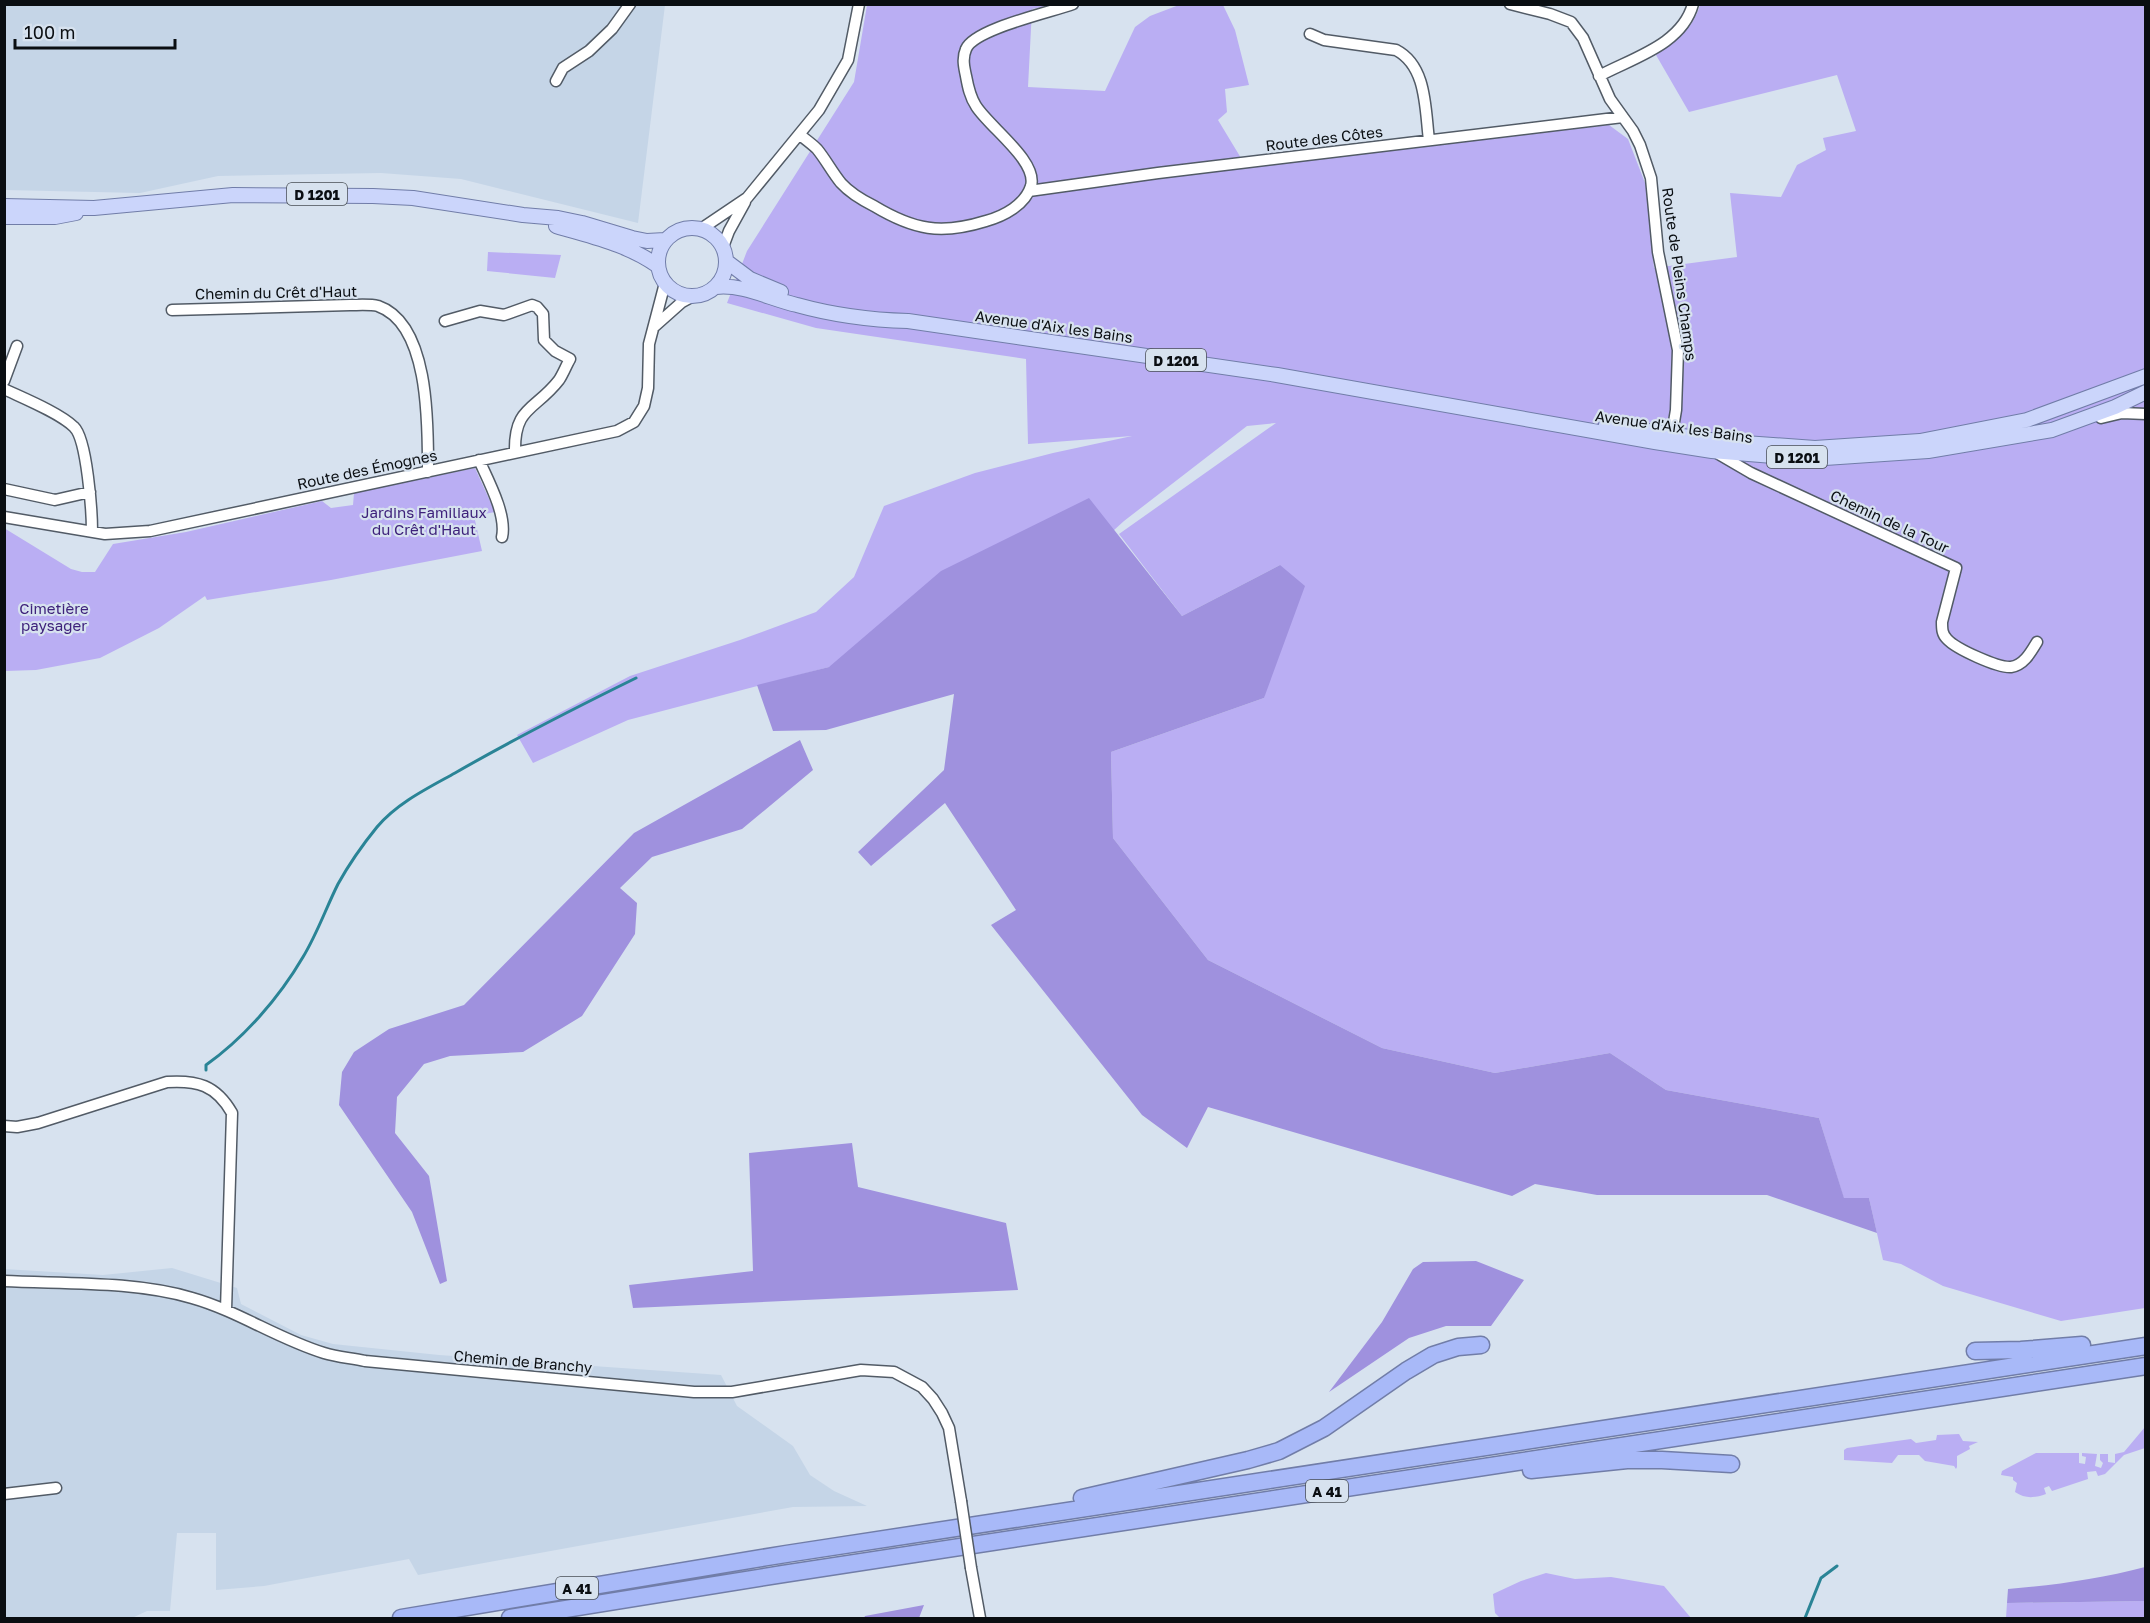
<svg xmlns="http://www.w3.org/2000/svg" width="2150" height="1623" viewBox="0 0 2150 1623" font-family="'Golos Text',sans-serif">
<style>
.built{fill:#c5d5e7}
.green{fill:#baaef3}
.forest{fill:#9f91de}
.lines{fill:none;stroke-linecap:round;stroke-linejoin:round}
.stream{stroke:#2a8496;stroke-width:3}
.minor-casing{stroke:#525b66;stroke-width:13}
.major-casing{stroke:#717da8;stroke-width:16}
.highway-casing{stroke:#717da8;stroke-width:19}
.minor{stroke:#fff;stroke-width:10}
.major{stroke:#cbd5fb;stroke-width:14}
.highway{stroke:#a8b9f8;stroke-width:16}
.minor-bridge-casing{stroke:#525b66;stroke-width:13;stroke-linecap:butt}
.minor-bridge{stroke:#fff;stroke-width:10}
.labels{text-anchor:middle;dominant-baseline:central;stroke-width:4.5;stroke-linejoin:round;paint-order:stroke}
.shield{fill:#d7e2ef;stroke:#484e54;stroke-width:1.5}
.shield-label{font-size:14px;font-weight:bold;fill:#0a0e12}
.street-label{font-size:15px;fill:#0a0e12;stroke:#d7e2ef}
.park-label{font-size:15px;fill:#3e227b;stroke:#d7e2ef}
</style>
<rect width="100%" height="100%" fill="#d7e2ef"/>
<path class="built" d="M5 5H665L638 223 461 179 381 173 218 176 140 193 5 190Z
M172 1268 237 1288 241 1304 301 1335 333 1344 439 1355 721 1375 737 1406 793 1446 810 1475 834 1491 867 1506 793 1507 418 1575 409 1559 264 1586 216 1590V1533H177L170 1611H147L132 1618H5L4 1269 103 1275Z"/>
<path class="green" d="M867 5H1051L1032 9 1028 87 1105 91 1135 27 1150 16 1179 5H1223L1235 30 1249 85 1225 89 1227 112 1218 120 1247 168 1609 125 1628 139 1647 188 1654 268 1737 257 1730 193 1781 197 1797 165 1826 150 1823 138 1856 131 1837 75 1689 112 1656 55C1676 41 1693 29 1700 5H2145V1308L2061 1321 1943 1286 1901 1264 1883 1260 1869 1198 1844 1199 1819 1118 1666 1090 1610 1053 1495 1073 1382 1048 1208 960 1113 838 1111 752 1264 698 1280 565 1182 616 1119 534 1276 423 1247 426 1124 521 1005 629 829 667 628 720 533 763 517 735 630 676 740 640 816 612 854 577 884 506 975 473 1053 453 1132 436 1028 444 1026 359 816 328 727 303 747 251 854 82Z
M488 252 561 255 555 278 487 271Z
M475 468 495 512 474 516 482 551 331 580 207 600 205 596 159 628 100 658 36 670 5 671 4 528 71 569 82 572H95L113 544 186 532 322 501 331 508 353 505 354 493Z
M2145 1427V1448L2124 1455 2105 1474 2098 1476 2096 1471 2087 1472 2088 1479 2052 1491 2049 1486 2044 1488 2046 1494C2035 1498 2025 1499 2015 1492L2017 1483 2013 1480V1477L2001 1475 2002 1471 2036 1453H2079V1463L2085 1464 2086 1457 2082 1456V1453L2097 1454 2095 1466 2101 1468 2103 1463 2100 1460V1454H2108V1462L2115 1463V1454L2124 1452Z
M1959 1434 1963 1441 1978 1442 1969 1446 1970 1449 1957 1456V1467L1956 1469 1954 1466 1925 1461 1919 1455H1898L1892 1463 1844 1460V1450L1847 1448 1911 1439 1916 1443 1936 1440 1937 1435Z
M1546 1573 1575 1579 1611 1577 1664 1586 1691 1618H1500L1495 1613 1493 1594 1521 1581Z
M2145 1601V1618H2006L2007 1603Z"/>
<path class="forest" d="M1089 498 1182 616 1280 565 1305 586 1264 698 1111 752 1113 838 1208 960 1382 1048 1495 1073 1610 1053 1666 1090 1819 1118 1844 1198H1869L1877 1233 1767 1195H1597L1535 1184 1512 1196 1208 1107 1187 1148 1142 1115 991 925 1016 910 945 803 871 866 858 852 944 770 954 694 826 730 773 731 757 685 829 667 941 571Z
M800 740 813 770 742 829 652 857 620 888 637 903 635 934 582 1016 523 1052 450 1056 424 1064 397 1097 395 1133 429 1176 447 1281 440 1284 412 1212 339 1105 342 1072 354 1052 389 1029 464 1005 634 833Z
M852 1143 858 1187 1006 1223 1018 1290 633 1308 629 1285 753 1271 749 1153Z
M1476 1261 1524 1280 1491 1326H1446L1409 1338 1329 1392 1382 1322 1413 1269 1423 1262Z
M2145 1567V1601L2007 1603 2008 1589C2055 1585 2100 1579 2145 1567Z
M924 1605 919 1618H864L865 1616Z"/>
<g class="lines">
<path class="stream" d="M206 1070V1065C244 1038 279 998 303 957 317 934 326 908 338 884 348 866 364 843 377 827 397 803 428 788 455 773 514 739 575 708 636 678
M1805 1618 1821 1578 1837 1566"/>
<defs>
<path id="minor" d="M1510 4 1550 14 1571 22 1583 38 1610 99 1633 131 1640 145 1651 178 1658 252 1678 350 1676 410 1672 434
M1310 34 1324 40 1396 50C1427 66 1425 109 1429 140
M1599 76C1632 58 1682 45 1693 4
M556 81 563 68 589 51 612 29 630 4
M800 135C805 139 812 144 817 149 826 160 832 172 841 183 850 193 862 200 874 206 914 230 941 235 986 221 1004 216 1025 205 1031 186 1038 161 989 127 976 106 970 97 968 87 966 76 964 67 962 58 966 49 974 29 1051 12 1073 4
M1029 191 1158 173 1623 117
M701 229 747 198 819 110 848 60 859 4
M723 247 729 231 745 202
M172 310 350 305C358 305 370 304 378 306 430 324 428 426 428 472
M445 321 480 311 504 315 532 305 537 307 543 314 544 340 555 351 570 359C566 366 563 374 559 380 535 411 514 406 515 452
M655 326 682 302 693 296
M4 381 17 346
M4 389C23 398 60 413 74 427 87 439 92 512 92 532
M2101 418 2122 413 2146 414
M1715 452 1751 473 1956 568 1942 622C1942 629 1942 634 1947 639 1956 649 1998 668 2011 667 2024 665 2031 652 2037 642
M479 460C488 480 507 515 502 537
M4 489 55 500 90 492
M4 517 105 534 150 531 617 431 634 422 644 406 648 388 649 344 665 283
M4 1126 17 1127 38 1123 167 1082C197 1080 216 1085 232 1113L226 1310
M4 1281C64 1284 135 1281 192 1298 238 1311 278 1339 324 1353 337 1357 351 1358 365 1361L694 1392H732L861 1370 894 1372 922 1387 933 1399 942 1413 949 1428 961 1501
M4 1494 56 1488
M971 1568 980 1618"/>
<path id="major" d="M4 206 94 208 233 195 373 196 413 198 523 215 558 218 582 223 632 238 647 241 665 240
M4 217H55L76 213
M556 226C592 237 627 244 658 266
M658 262a34 34 0 1 1 68 0a34 34 0 1 1-68 0Z
M726 261 750 279 781 292
M716 287C744 284 770 299 797 305 833 315 871 320 908 321L1277 375 1655 442 1712 451 1773 456 1825 458 1928 451 2052 430 2115 407 2146 392
M1606 425 1717 441 1815 448 1920 441 2027 420 2146 376"/>
<path id="highway" d="M1975 1351 2021 1350 2082 1345
M1531 1470 1627 1460H1662L1731 1464
M1082 1498 1248 1460 1279 1451 1324 1428 1406 1371 1433 1355 1458 1347 1481 1345
M401 1618 786 1554 2146 1346
M510 1618 783 1574 2146 1366"/>
</defs>
<use href="#minor" class="minor-casing"/>
<use href="#major" class="major-casing"/>
<use href="#highway" class="highway-casing"/>
<use href="#minor" class="minor"/>
<use href="#major" class="major"/>
<use href="#highway" class="highway"/>
<defs>
<path id="minor-bridge" d="M961 1501 971 1568"/>
</defs>
<use href="#minor-bridge" class="minor-bridge-casing"/>
<use href="#minor-bridge" class="minor-bridge"/>
</g>
<g class="labels">
<g class="shield">
<rect x="287" y="183" width="60" height="22" rx="4.5"/>
<rect x="1146" y="349" width="60" height="22" rx="4.5"/>
<rect x="1767" y="446" width="60" height="22" rx="4.5"/>
<rect x="1306" y="1480" width="42" height="22" rx="4.5"/>
<rect x="556" y="1577" width="42" height="22" rx="4.5"/>
</g>
<g class="shield-label">
<text x="317" y="194">D 1201</text>
<text x="1176" y="360">D 1201</text>
<text x="1797" y="457">D 1201</text>
<text x="1327" y="1491">A 41</text>
<text x="577" y="1588">A 41</text>
</g>
<g class="street-label">
<text transform="translate(1324 138) rotate(-7)">Route des Côtes</text>
<text transform="translate(1680 274) rotate(82)">Route de Pleins Champs</text>
<text transform="translate(276 292) rotate(-1)">Chemin du Crêt d'Haut</text>
<text transform="translate(1054 326) rotate(8)">Avenue d'Aix les Bains</text>
<text transform="translate(1674 426) rotate(8)">Avenue d'Aix les Bains</text>
<text transform="translate(367 469) rotate(-12)">Route des Émognes</text>
<text transform="translate(1890 521) rotate(25)">Chemin de la Tour</text>
<text transform="translate(523 1361) rotate(5)">Chemin de Branchy</text>
</g>
<g class="park-label">
<text x="424" y="512">Jardins Familiaux<tspan x="424" dy="17">du Crêt d'Haut</tspan></text>
<text x="54" y="608">Cimetière<tspan x="54" dy="17">paysager</tspan></text>
</g>
</g>
<rect width="2150" height="1623" fill="none" stroke="#0a0e12" stroke-width="12"/>
<path d="M15 39v9h160v-9" fill="none" stroke="#0a0e12" stroke-width="3"/>
<text x="24" y="39" font-size="18" fill="#0a0e12" stroke="#d7e2ef" stroke-width="4.5" paint-order="stroke">100 m</text>
</svg>
